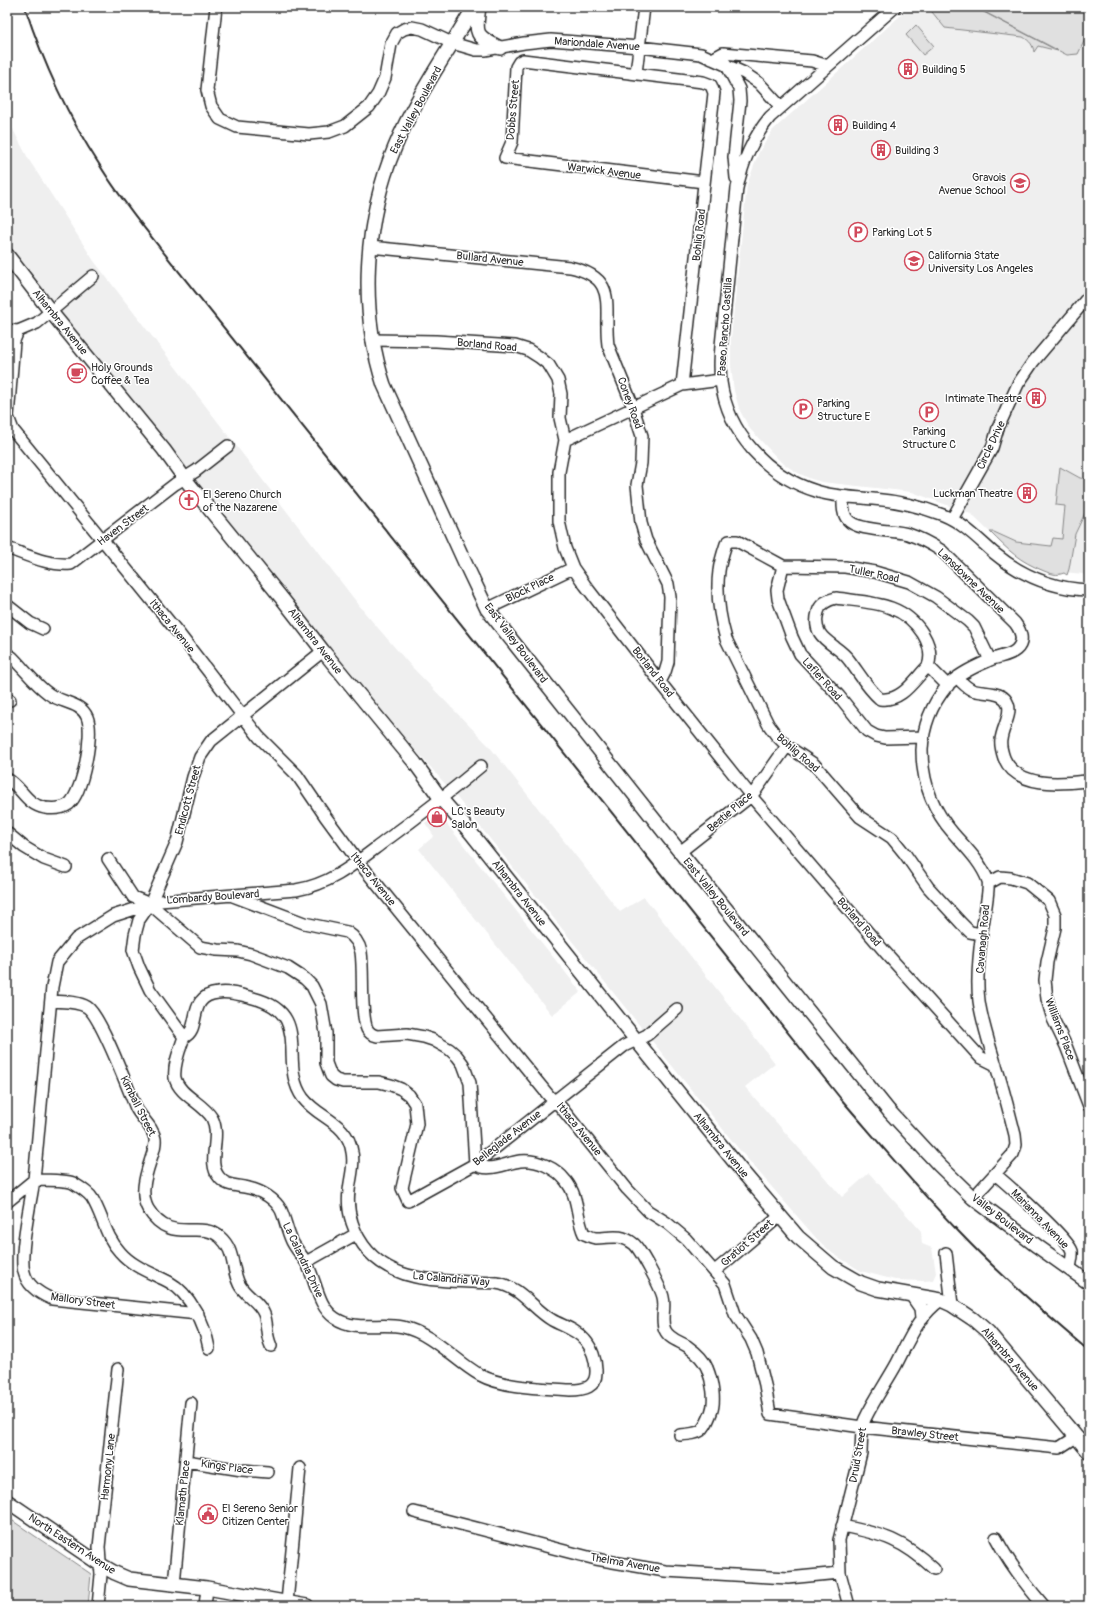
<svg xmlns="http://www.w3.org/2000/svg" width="1096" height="1613" viewBox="0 0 1096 1613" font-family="Pangolin,sans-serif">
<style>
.built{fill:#efefef}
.green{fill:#e0e0e0;stroke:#868686}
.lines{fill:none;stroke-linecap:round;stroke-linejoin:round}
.minor-casing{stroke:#2b2b2b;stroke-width:14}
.major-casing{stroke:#2b2b2b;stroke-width:16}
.minor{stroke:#fff;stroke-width:11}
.major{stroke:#fff;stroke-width:13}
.rail{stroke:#2b2b2b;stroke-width:2}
.labels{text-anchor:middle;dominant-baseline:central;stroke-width:3;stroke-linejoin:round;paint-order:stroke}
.street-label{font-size:11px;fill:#2b2b2b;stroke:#fff}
.poi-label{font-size:11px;fill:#2b2b2b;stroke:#fff;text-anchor:start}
</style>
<rect width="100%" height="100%" fill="#fff"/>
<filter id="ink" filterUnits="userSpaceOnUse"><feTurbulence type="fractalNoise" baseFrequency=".025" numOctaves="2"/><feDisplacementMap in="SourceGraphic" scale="8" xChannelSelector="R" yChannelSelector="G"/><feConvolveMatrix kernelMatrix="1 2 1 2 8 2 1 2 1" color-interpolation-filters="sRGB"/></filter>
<g filter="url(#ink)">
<path class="built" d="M910 7H1089V581H1085L1086 578 1083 574 1064 572 1004 546 971 514 912 492 822 482 811 479 796 472 781 462 750 429 740 411 734 391 731 366V338L747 185 759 152 773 130Z
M7 118 29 160 94 261 365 613 410 665 489 746 620 912 644 897 775 1063 745 1087 842 1197 869 1173 921 1231 922 1244 932 1248 936 1273 933 1280 925 1281 895 1280 861 1271 832 1253 817 1239 738 1148 454 794 326 648 7 250Z
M438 813 581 992 552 1015 419 849 434 836 425 823Z"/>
<path class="green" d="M928 7H974L1058 51 1038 46 1034 52C1033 45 1030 41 1023 37L945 28Z
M975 7H1089V31L1078 54 1067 55Z
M916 25 934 46 923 55 906 35Z
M1060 467 1080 478 1089 479V507L1085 513 1075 534 1069 569 1067 575 1064 573C1056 576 1052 574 1044 571 1019 561 1009 551 990 532H994L1016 542 1051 546 1053 538 1062 539 1065 506 1056 505Z
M7 1517 91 1574 88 1606H7Z"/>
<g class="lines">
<defs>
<path id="minor" d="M216 7 207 90 211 106 220 119 237 127 309 134 329 132 345 126 369 107 378 94 385 78 391 44 397 33 404 29 412 27 422 29 452 43 476 50H485L524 43 551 40 639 47 701 54 744 73 759 83 781 107
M895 7 770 117C752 139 743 161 737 188 733 228 729 268 725 307 723 331 718 358 721 382 728 433 767 476 816 491 834 497 854 497 873 499 897 501 920 506 943 515 963 523 978 539 994 553 1022 576 1053 589 1089 590
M712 59 723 53 812 61 828 66
M726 64 739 89 740 101 734 157 736 178
M636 73 644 7
M370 247 570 267C620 278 603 307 608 345L630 399 642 436 641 463 637 485 641 523 646 540 668 584 670 597 668 662 665 672 660 682
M7 330 18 331 37 323 93 276
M18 331 14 341 8 417 13 430 180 635 259 737 297 775 325 816 358 861 549 1096 560 1106 627 1189 648 1211 667 1223 686 1239 725 1284 735 1314 751 1339 757 1353 765 1385 770 1414 862 1427 1059 1448 1076 1437
M372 340 436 341 515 346 528 350 539 357 549 365 558 380 561 394 560 418 565 440 559 472V521L565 548 573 568 585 585 660 682 751 796 885 952 980 1057 996 1065
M682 385 714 93 711 85 703 82 523 60 519 62 516 67 512 142 505 158 704 182
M565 440 682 385 721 380
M843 496C843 504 842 514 848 520 857 531 894 530 908 534 920 538 931 544 942 551L1015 623C1021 631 1025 642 1016 650 1008 657 997 656 988 661 974 667 957 675 947 686 932 704 923 727 922 750 922 781 932 809 953 833 966 848 981 862 988 881 990 889 983 922 982 932 979 954 976 979 979 1001 982 1022 989 1043 995 1063 1003 1087 1009 1111 1015 1135L1016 1145 1013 1154 973 1198
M952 519 992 448 998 428 1018 384 1033 362 1089 296
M7 548C27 555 49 566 71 564L175 484 196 471 228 446
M783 566 777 590 778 599 792 637 800 654 839 696 867 731 876 736 885 738 923 737
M7 605 30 623 43 629
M487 609 573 568
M7 654 12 657C24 669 35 684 49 694 61 703 81 702 87 717 94 733 83 792 69 804 62 809 53 809 45 808 25 804 22 787 7 779
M928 666C932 655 929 644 923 634 903 602 870 603 836 598 828 600 820 603 818 612 810 640 837 643 849 660 859 673 867 688 880 699 902 702 914 680 928 666L948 686
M958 678C962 683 966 687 972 690 983 694 1003 690 1008 704 1012 715 1002 728 1001 740 1000 745 1002 752 1004 758 1017 788 1060 784 1087 781L1089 787
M7 700H10
M7 833 24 847 44 859 66 867
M680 852 751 796 756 790 787 746
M108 859 133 897 150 904 200 947 217 950 238 951 251 954 288 968 305 979 312 986 321 1004 326 1033V1063L331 1076 336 1080 343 1082H379L391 1085 401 1089 409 1095 415 1104 417 1124 402 1188 408 1201 475 1164 624 1046 647 1035 677 1009
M989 883 1000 877 1011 878 1027 883 1049 901 1055 915V928L1047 962 1045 980 1047 999 1053 1019 1066 1046 1089 1106
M233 896 304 923 347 932C355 937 359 943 361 952 364 972 360 1013 367 1029 369 1033 373 1035 377 1036L407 1034 424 1037 433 1040 449 1049 457 1056 463 1064 470 1083 475 1164C489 1173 505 1163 520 1161 537 1159 556 1168 566 1181 579 1197 576 1217 584 1234 588 1235 592 1238 596 1238 611 1238 620 1233 634 1244 640 1249 661 1288 663 1297 666 1308 660 1320 665 1330 669 1339 679 1341 687 1346 694 1351 704 1360 707 1368 712 1380 716 1401 711 1413 703 1433 701 1433 680 1435
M981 934 970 932 961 923 928 887 905 854 892 838 860 817 814 764 787 746 776 735 768 724 726 639C720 618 716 593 719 571 720 562 723 553 726 544L729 541H737L783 566 845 567 875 572 909 582 936 597 968 621 974 627 990 660
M51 1001C62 1002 77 1001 87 1007 101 1016 128 1089 136 1108 141 1118 153 1127 155 1139 156 1147 152 1154 150 1162 145 1177 140 1195 148 1209 171 1246 199 1219 220 1237 235 1250 231 1267 239 1284 245 1296 259 1301 264 1314 268 1324 265 1333 271 1346
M184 1037C202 1030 186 996 218 993 229 991 242 995 253 998 315 1014 277 1062 303 1098 319 1119 348 1122 352 1152 355 1165 350 1178 349 1191 346 1212 354 1235 368 1251 395 1281 437 1281 474 1282 481 1283 489 1282 496 1283 520 1286 532 1308 552 1320 563 1326 577 1330 585 1340 592 1348 596 1360 596 1370 597 1388 584 1390 570 1390 543 1388 504 1388 480 1375 454 1360 433 1334 403 1327 380 1322 356 1332 335 1318 317 1306 316 1279 306 1262 301 1254 294 1247 291 1239 287 1230 285 1219 281 1210 275 1199 262 1191 249 1188 239 1185 226 1187 219 1177 206 1162 222 1137 212 1118 203 1103 179 1095 175 1078 173 1065 180 1049 184 1037L150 990 139 967 133 950 135 935 139 920 150 904 177 842 193 777 200 757 211 741 323 651
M995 1174C1008 1185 1069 1239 1072 1251 1073 1257 1070 1264 1070 1270
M7 1202 34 1180 52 987 57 962 76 939 113 916 160 901 296 890C332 884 357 862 385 841 418 817 450 792 481 766
M946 1253 952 1305
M306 1262 356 1234
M715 1271 780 1216
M198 1314 52 1299C40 1294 27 1285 24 1272 19 1253 31 1201 34 1180 42 1180 67 1180 73 1183 78 1186 89 1193 92 1198 103 1216 105 1236 120 1252 133 1267 152 1273 169 1282 191 1294 205 1326 209 1348
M186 1461 242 1470 268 1472
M414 1512 596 1559 636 1566 665 1571 788 1578 840 1573
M842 1526C883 1534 903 1540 934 1569
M996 1538C1009 1563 1025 1584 1044 1606
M174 1584 191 1403
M287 1602 300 1468
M98 1606 101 1575 99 1547 118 1369
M205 1606 207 1588
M849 1606 840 1573 839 1540 861 1453 862 1427 865 1419C874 1400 886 1383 896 1365 908 1342 918 1316 941 1300"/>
<path id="major" d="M474 7C447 53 415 98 395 147 364 221 359 309 384 385L466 565 487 609 680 852 889 1111 939 1165 973 1198 1037 1246 1089 1283
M479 7C475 34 475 36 500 48
M7 255 51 312 164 450 185 479 284 601 323 651 415 763 441 799 471 833 636 1040 741 1170 798 1237 833 1267 861 1283 878 1289 941 1300 952 1305 973 1319 988 1332 1089 1452
M912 1295 921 1308 922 1318
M7 1501 101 1565 115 1573 129 1579 207 1588 307 1606"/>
</defs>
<use href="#minor" class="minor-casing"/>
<use href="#major" class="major-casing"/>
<use href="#minor" class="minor"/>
<use href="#major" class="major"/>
<path class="rail" d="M25 7C43 62 67 115 99 164 117 194 139 221 160 248L841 1099C881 1145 919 1191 961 1234 1001 1276 1045 1314 1089 1351"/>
</g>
</g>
<defs>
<symbol id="building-ring" viewBox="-11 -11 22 22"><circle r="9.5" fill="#fff" stroke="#d1495b" stroke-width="1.5"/><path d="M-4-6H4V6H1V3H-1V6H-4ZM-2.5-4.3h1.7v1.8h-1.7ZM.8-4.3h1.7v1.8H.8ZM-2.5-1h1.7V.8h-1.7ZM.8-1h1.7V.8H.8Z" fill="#d1495b"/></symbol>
<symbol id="school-ring" viewBox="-11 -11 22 22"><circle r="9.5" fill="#fff" stroke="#d1495b" stroke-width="1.5"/><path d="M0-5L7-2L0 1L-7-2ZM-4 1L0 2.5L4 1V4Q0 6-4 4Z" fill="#d1495b"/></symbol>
<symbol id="parking-ring" viewBox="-11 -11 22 22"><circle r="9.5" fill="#fff" stroke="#d1495b" stroke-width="1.5"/><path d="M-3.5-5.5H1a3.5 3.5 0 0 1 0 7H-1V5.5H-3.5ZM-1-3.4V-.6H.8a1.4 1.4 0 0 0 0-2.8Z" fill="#d1495b"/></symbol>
<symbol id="university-ring" viewBox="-11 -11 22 22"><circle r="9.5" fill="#fff" stroke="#d1495b" stroke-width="1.5"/><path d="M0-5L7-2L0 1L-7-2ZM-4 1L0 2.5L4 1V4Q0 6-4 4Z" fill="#d1495b"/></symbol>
<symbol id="cafe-ring" viewBox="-11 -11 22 22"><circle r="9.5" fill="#fff" stroke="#d1495b" stroke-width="1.5"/><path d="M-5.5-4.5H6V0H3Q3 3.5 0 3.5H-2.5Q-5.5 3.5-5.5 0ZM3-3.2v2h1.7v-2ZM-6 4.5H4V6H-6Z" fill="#d1495b"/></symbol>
<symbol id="church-ring" viewBox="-11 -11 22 22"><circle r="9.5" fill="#fff" stroke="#d1495b" stroke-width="1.5"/><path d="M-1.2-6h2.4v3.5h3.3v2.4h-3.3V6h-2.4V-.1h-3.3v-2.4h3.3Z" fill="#d1495b"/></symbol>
<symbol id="shop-ring" viewBox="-11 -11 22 22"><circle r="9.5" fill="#fff" stroke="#d1495b" stroke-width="1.5"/><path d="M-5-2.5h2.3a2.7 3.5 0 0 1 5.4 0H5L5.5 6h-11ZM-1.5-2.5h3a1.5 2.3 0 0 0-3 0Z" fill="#d1495b"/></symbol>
<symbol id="civic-ring" viewBox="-11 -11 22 22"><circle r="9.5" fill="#fff" stroke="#d1495b" stroke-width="1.5"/><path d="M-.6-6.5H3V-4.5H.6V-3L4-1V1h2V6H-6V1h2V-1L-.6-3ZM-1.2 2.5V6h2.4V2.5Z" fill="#d1495b"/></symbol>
</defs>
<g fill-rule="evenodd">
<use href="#building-ring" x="897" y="58" width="22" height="22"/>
<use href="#building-ring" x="827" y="114" width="22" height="22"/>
<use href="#building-ring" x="870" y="139" width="22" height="22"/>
<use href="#school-ring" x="1009" y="172" width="22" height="22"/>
<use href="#parking-ring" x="847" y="221" width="22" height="22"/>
<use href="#university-ring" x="903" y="250" width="22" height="22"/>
<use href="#cafe-ring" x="66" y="362" width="22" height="22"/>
<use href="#building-ring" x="1025" y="387" width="22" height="22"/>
<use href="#parking-ring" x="792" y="398" width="22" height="22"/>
<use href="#parking-ring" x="918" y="401" width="22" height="22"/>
<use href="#building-ring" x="1016" y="482" width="22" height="22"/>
<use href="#church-ring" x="178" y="489" width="22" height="22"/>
<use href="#shop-ring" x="426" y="806" width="22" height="22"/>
<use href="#civic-ring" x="197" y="1503" width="22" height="22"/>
</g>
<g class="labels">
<g class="street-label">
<text transform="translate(597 44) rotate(4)">Mariondale Avenue</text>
<text transform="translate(416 110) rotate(-62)">East Valley Boulevard</text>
<text transform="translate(513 110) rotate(-85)">Dobbs Street</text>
<text transform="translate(604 171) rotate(7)">Warwick Avenue</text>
<text transform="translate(699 235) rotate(-84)">Bohlig Road</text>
<text transform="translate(490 259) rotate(6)">Bullard Avenue</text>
<text transform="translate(60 322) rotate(51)">Alhambra Avenue</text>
<text transform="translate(725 327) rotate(-86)">Paseo Rancho Castilla</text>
<text transform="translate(487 345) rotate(5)">Borland Road</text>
<text transform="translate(630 403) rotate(70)">Coney Road</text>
<text transform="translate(991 445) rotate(-65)">Circle Drive</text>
<text transform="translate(123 525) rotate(-37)">Haven Street</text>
<text transform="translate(874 574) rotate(12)">Tuller Road</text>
<text transform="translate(971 581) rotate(44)">Lansdowne Avenue</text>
<text transform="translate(530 588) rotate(-26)">Block Place</text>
<text transform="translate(172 626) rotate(51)">Ithaca Avenue</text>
<text transform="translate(315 641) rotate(52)">Alhambra Avenue</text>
<text transform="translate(516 643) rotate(53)">East Valley Boulevard</text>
<text transform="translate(653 672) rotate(52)">Borland Road</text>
<text transform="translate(822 679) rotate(48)">Lafler Road</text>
<text transform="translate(798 753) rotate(41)">Bohlig Road</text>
<text transform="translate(188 800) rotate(-75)">Endicott Street</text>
<text transform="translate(730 812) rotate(-40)">Beatie Place</text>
<text transform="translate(373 879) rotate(51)">Ithaca Avenue</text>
<text transform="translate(519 893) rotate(52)">Alhambra Avenue</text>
<text transform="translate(213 897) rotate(-4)">Lombardy Boulevard</text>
<text transform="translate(716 897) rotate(51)">East Valley Boulevard</text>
<text transform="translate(859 922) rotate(49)">Borland Road</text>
<text transform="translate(983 939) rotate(-85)">Cavanagh Road</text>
<text transform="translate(1060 1029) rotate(69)">Williams Place</text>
<text transform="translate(138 1106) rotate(63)">Kimball Street</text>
<text transform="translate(579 1129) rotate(51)">Ithaca Avenue</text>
<text transform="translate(507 1138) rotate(-38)">Belleglade Avenue</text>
<text transform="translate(721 1145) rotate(51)">Alhambra Avenue</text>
<text transform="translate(1002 1219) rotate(38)">Valley Boulevard</text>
<text transform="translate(1040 1219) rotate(46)">Marianna Avenue</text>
<text transform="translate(747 1243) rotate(-41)">Gratiot Street</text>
<text transform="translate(303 1260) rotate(65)">La Calandria Drive</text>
<text transform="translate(451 1279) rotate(5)">La Calandria Way</text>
<text transform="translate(83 1301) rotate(8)">Mallory Street</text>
<text transform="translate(1010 1359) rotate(49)">Alhambra Avenue</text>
<text transform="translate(925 1434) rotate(6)">Brawley Street</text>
<text transform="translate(858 1455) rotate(-80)">Druid Street</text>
<text transform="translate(108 1467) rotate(-84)">Harmony Lane</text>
<text transform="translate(227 1467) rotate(8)">Kings Place</text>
<text transform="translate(183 1493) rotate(-84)">Klamath Place</text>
<text transform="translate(72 1544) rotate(33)">North Eastern Avenue</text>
<text transform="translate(625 1563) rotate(10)">Thelma Avenue</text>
</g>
<g class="poi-label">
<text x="922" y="69">Building 5</text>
<text x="852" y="125">Building 4</text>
<text x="895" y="150">Building 3</text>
<text x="1006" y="177" text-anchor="end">Gravois<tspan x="1006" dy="13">Avenue School</tspan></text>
<text x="872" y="232">Parking Lot 5</text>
<text x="928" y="255">California State<tspan x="928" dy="13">University Los Angeles</tspan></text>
<text x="91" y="367">Holy Grounds<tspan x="91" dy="13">Coffee &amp; Tea</tspan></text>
<text x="1022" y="398" text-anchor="end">Intimate Theatre</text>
<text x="817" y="403">Parking<tspan x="817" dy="13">Structure E</tspan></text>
<text x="929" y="431" text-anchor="middle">Parking<tspan x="929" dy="13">Structure C</tspan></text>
<text x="1013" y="493" text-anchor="end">Luckman Theatre</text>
<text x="203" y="494">El Sereno Church<tspan x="203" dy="13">of the Nazarene</tspan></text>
<text x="451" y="811">LC's Beauty<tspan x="451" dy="13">Salon</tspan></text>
<text x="222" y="1508">El Sereno Senior<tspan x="222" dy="13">Citizen Center</tspan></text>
</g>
</g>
<rect width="1096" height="1613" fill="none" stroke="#fff" stroke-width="24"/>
<rect x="12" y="12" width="1072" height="1589" fill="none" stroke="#2b2b2b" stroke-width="1.5" filter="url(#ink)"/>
</svg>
